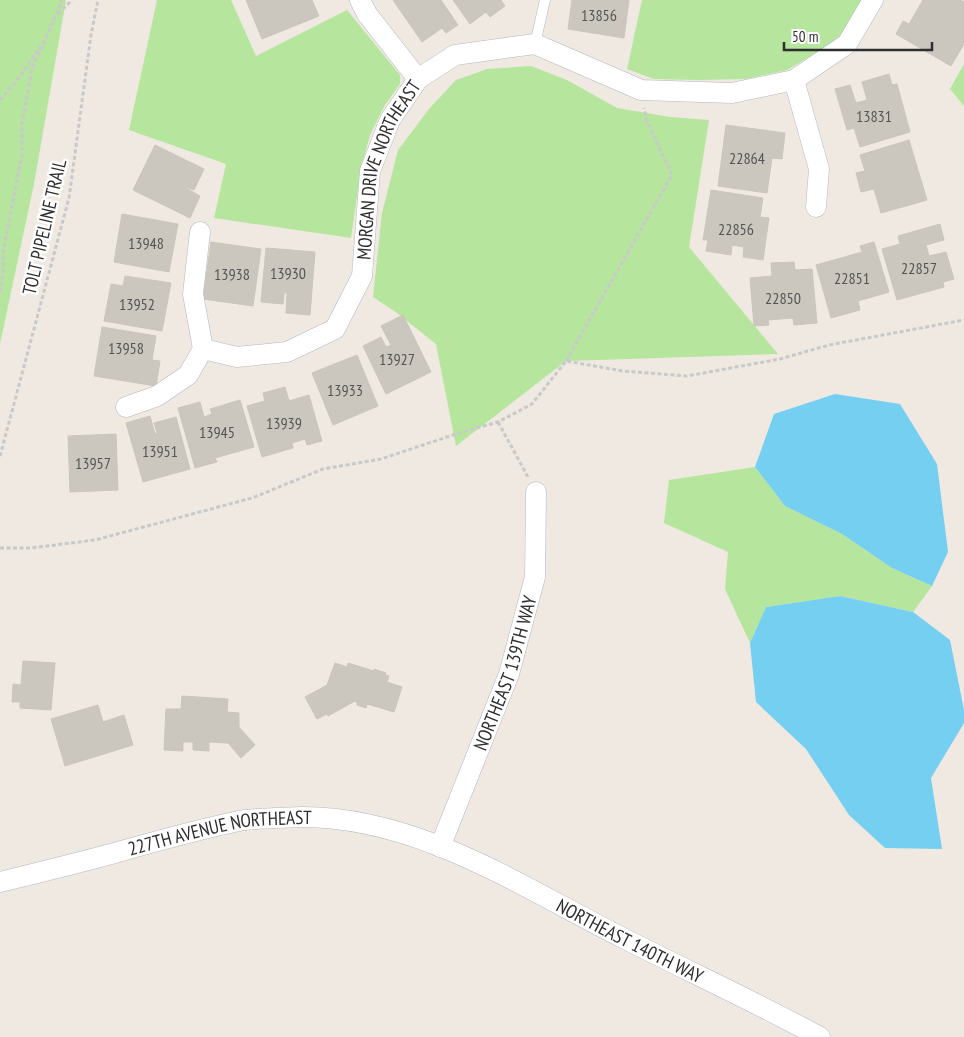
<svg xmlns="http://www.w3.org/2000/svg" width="964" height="1037" viewBox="0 0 964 1037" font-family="'PT Sans Narrow',sans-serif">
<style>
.green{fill:#b6e59e}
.water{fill:#75cff0}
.building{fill:#cbc7bf;stroke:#cbc5ba}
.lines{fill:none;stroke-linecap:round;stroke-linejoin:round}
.lane-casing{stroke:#b4b7c1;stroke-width:11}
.street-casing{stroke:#b4b7c1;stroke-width:21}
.path{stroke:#c9c9c9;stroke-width:3;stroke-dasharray:4 2.5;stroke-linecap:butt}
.lane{stroke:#fff;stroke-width:10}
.street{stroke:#fff;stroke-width:20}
.labels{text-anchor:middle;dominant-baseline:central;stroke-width:5;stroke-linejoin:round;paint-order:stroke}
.number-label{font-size:16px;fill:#555452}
.street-label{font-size:19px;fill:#2e2e2e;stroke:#fff}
</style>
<rect width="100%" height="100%" fill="#efe9e1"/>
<path class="green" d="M0 0H66L34 184 0 344Z
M157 0H231L256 56 347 10 400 75V84L385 105 370 135 361 168 351 238 214 218 226 164 129 130Z
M642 0H864L839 39 787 70 746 79 697 80 654 79 627 69Z
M964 64V106L950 89Z
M531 66 567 80 617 108 670 117 709 120 689 247 778 354 566 361 456 446 436 344 397 313 373 297 382 213 398 150 429 109 456 80 487 69Z
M755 467 785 506 842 534 892 568 932 586 913 612 840 596 766 607 750 643 725 589 728 552 664 523 669 480Z"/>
<path class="water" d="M835 394 900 404 937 464 948 552 932 586 892 568 842 534 785 506 755 467 774 414Z
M840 596 913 612 950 640 964 710V723L931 778 942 849 885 848 849 815 806 749 756 702 750 643 766 607Z"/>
<path class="building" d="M246 0H312L319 16 262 39Z
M393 0H441L458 25 446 33 442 28 422 42Z
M453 0H501L505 6 490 17 486 12 470 24Z
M572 0H629L624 38 568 29Z
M923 0H961L964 2V44L951 66 896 34 903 21 909 24Z
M889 74 892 85 897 84 910 132 860 147 854 128 847 130 835 89 850 85 856 103 867 100 862 82Z
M726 125 785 133 782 159 772 158 767 193 718 186Z
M909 140 927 200 881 213 874 189 861 192 856 173 865 171 860 155Z
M155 145 204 169 194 190 186 187V188L200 196 190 218 133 190Z
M711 190 763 198 760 217 769 218 763 260 743 257 744 247 732 245 731 255 706 251 708 240H703Z
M122 214 178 224 169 272 114 262Z
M940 224 944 240 926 245 929 256 946 252 954 279 943 282 944 287 897 300 882 249 900 244 898 236Z
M211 242 261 249 253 306 203 299Z
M874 242 889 292 858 301 860 310 831 318 816 265 862 252 860 246Z
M266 248 315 252 310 315 286 313 287 293H284L283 304 261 302Z
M794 262 795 270 812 269 817 323 794 325 793 318 768 320 769 325 754 326 750 278 772 276 771 263Z
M125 276 171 283 162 331 104 321 111 284 123 286Z
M403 315 431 372 386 394 363 346 381 337 386 347 391 345 381 326Z
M102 327 156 336 152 360 160 361 156 386 94 376Z
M357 355 378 406 333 425 312 373Z
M285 387 289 401 309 395 322 441 307 445 305 439 292 443 293 448 262 457 247 406 265 401 263 393Z
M240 400 254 447 215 458 217 462 195 468 178 408 200 402 204 417 212 414 210 409Z
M150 416 155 434 157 433 154 423 176 417 190 469 143 482 126 423Z
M116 434 118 490 70 492 68 436Z
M23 661 55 663 51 710 20 708V702H12L13 684 21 685Z
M335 663 347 667 348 663 374 671V669L386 673 385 675 389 676 387 682 402 687 394 712 367 704 366 708 357 705V702L355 701 328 716 327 714 317 719 305 697 327 685Z
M182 696 228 699 227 712 239 713V727L255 745 241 758 228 743 209 742V751L193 750V742H183V751L164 750 166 709H181Z
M98 705 103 722 124 715 133 745 65 766 51 719Z"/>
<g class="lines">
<defs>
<path id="lane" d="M535 44 545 0"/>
<g id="street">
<path d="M360 0 367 14 418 79"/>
<path d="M794 80 819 169 816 207"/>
<path id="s1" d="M203 349 237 357 287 352 335 329 362 276 370 171 390 120 418 79 455 55 535 44 641 90 732 93 794 80 847 44 873 0"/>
<path d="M126 407 157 396 188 375 203 349 193 294 200 232"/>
<path id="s2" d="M440 847 509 674 535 577 536 492"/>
<path id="s3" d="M0 882C37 873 74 864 111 854 153 842 196 830 239 821 255 818 284 818 300 817 417 816 522 887 623 938 688 971 755 1002 820 1037"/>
</g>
</defs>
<use href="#lane" class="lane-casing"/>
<use href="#street" class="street-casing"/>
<path class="path" d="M58 14 72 0
M46 38 62 0
M0 100 15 83 41 46
M0 292 3 273V253L22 155V124L27 98 32 68 46 38
M566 361 672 175 647 121 644 108
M498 422 528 477
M0 456 69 198 91 35 98 0
M0 548H31L95 540 252 498 323 469 381 459 459 433 498 422 532 404 566 361 623 371 687 376 780 359 829 345 964 320"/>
<use href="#lane" class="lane"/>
<use href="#street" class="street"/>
</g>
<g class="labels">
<g class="number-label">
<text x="599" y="15">13856</text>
<text x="874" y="116">13831</text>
<text x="747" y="158">22864</text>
<text x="736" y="229">22856</text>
<text x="146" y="243">13948</text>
<text x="919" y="268">22857</text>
<text x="288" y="273">13930</text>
<text x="232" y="274">13938</text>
<text x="852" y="278">22851</text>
<text x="783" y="298">22850</text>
<text x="137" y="304">13952</text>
<text x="126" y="348">13958</text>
<text x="397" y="359">13927</text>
<text x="345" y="390">13933</text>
<text x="284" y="423">13939</text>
<text x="217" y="432">13945</text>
<text x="160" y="451">13951</text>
<text x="93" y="463">13957</text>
</g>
<g class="street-label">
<text stroke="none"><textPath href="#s1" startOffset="309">MORGAN DRIVE NORTHEAST</textPath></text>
<text transform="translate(44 227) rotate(-77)">TOLT PIPELINE TRAIL</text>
<text stroke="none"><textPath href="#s2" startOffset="186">NORTHEAST 139TH WAY</textPath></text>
<text stroke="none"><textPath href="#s3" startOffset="226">227TH AVENUE NORTHEAST</textPath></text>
<text stroke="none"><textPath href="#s3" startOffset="664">NORTHEAST 140TH WAY</textPath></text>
</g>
</g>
<path d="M784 42v8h148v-8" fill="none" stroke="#2e2e2e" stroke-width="2.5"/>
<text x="792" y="42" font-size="15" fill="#2e2e2e" stroke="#ffffff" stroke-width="4" paint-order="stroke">50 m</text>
</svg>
